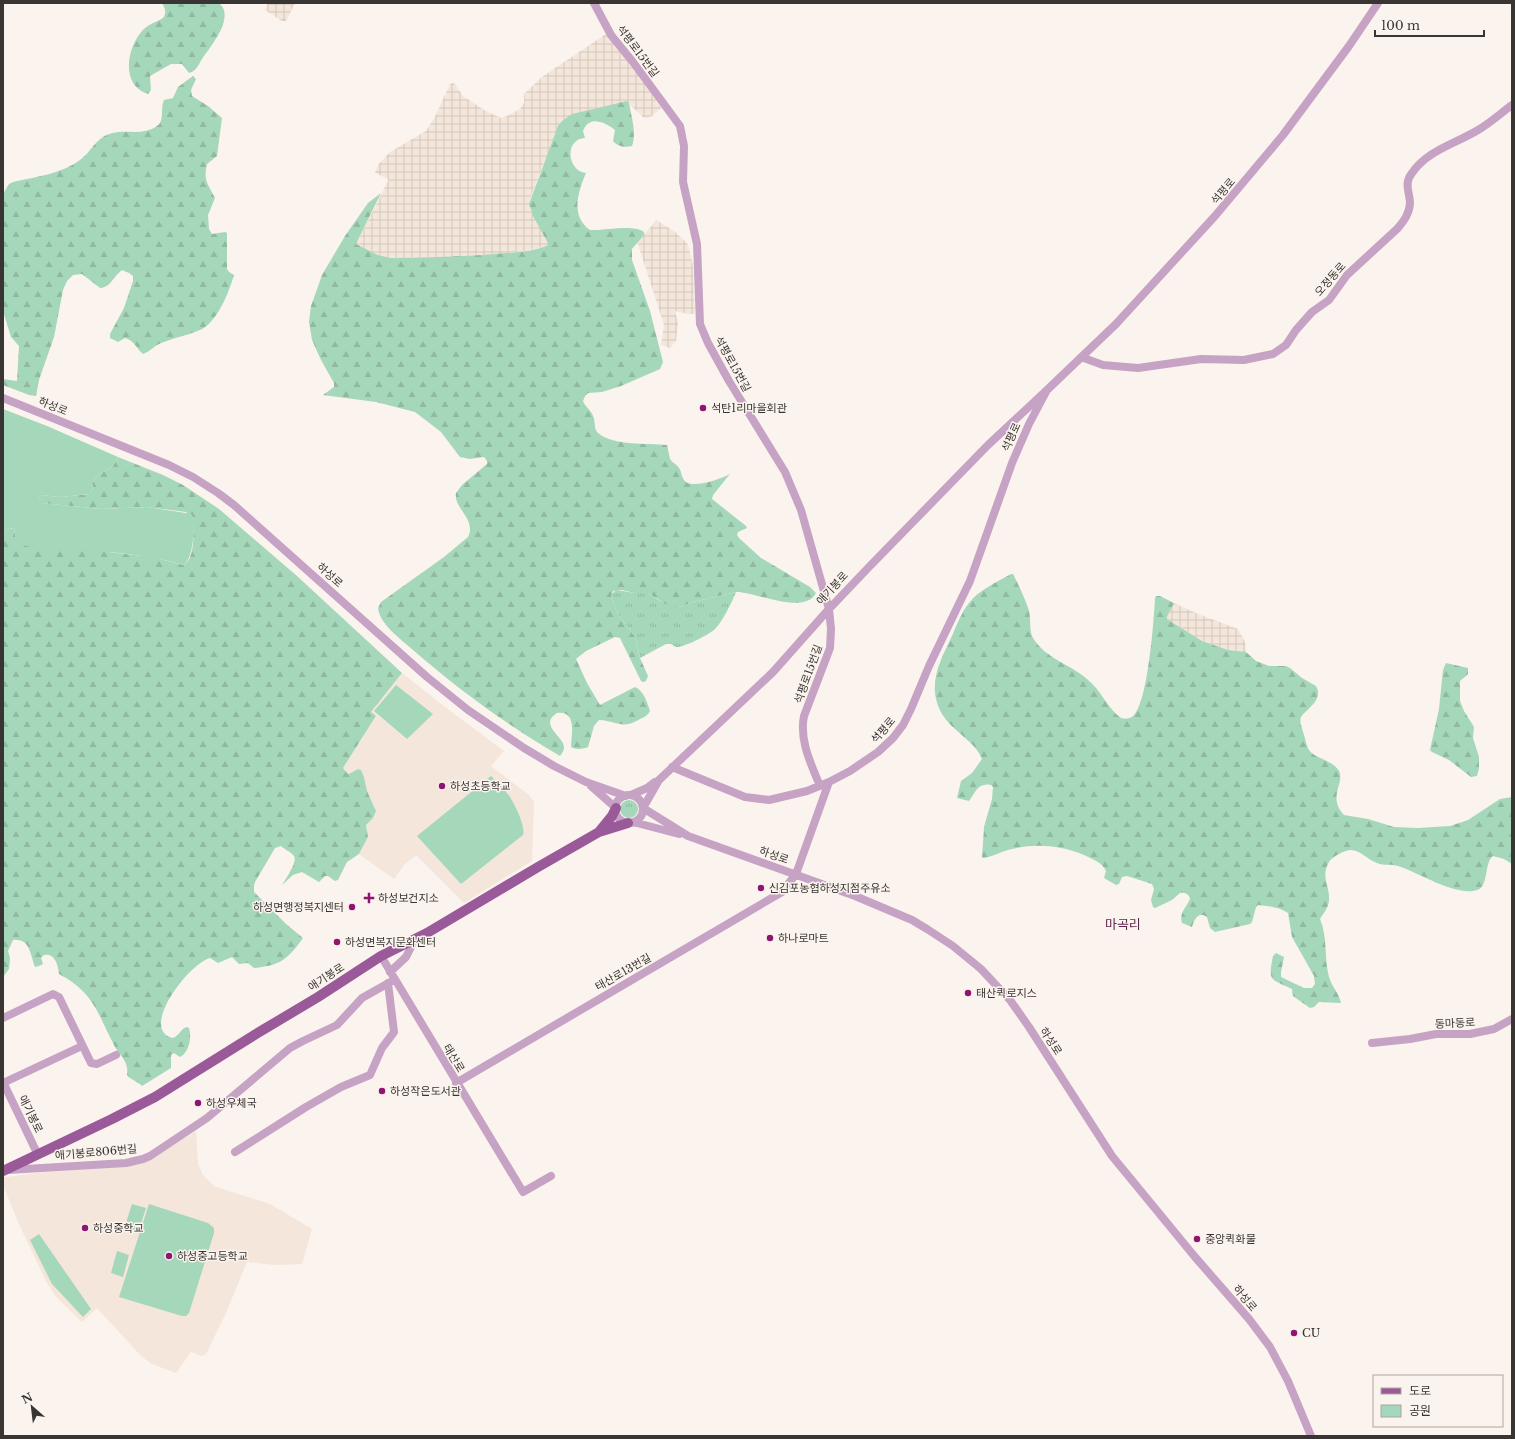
<svg xmlns="http://www.w3.org/2000/svg" width="1515" height="1439" viewBox="0 0 1515 1439" font-family="'Libre Baskerville','Noto Sans KR',serif">
<style>
.industrial{fill:url(#industrial-grid)}
.built{fill:#f4e6db}
.grass{fill:url(#grass-tufts)}
.forest{fill:url(#forest-firs)}
.green{fill:#a5d7ba}
.lines{fill:none;stroke-linecap:round;stroke-linejoin:round}
.minor{stroke:#c6a2c5;stroke-width:8}
.major{stroke:#9a5a9a;stroke-width:10}
.poi-dot{fill:#901573;stroke:#fbf3ed;stroke-width:1.5}
.labels{text-anchor:middle;dominant-baseline:central;stroke-width:3;stroke-linejoin:round;paint-order:stroke}
.street-label{font-size:11px;fill:#383532;stroke:#fbf3ed}
.poi-label{font-size:11px;fill:#383532;stroke:#fbf3ed;text-anchor:start}
.quarter-label{font-size:13px;fill:#60264f;stroke:#fbf3ed}
</style>
<defs>
<pattern id="industrial-grid" width="8" height="8" patternUnits="userSpaceOnUse"><rect width="8" height="8" fill="#f4e6db"/><path d="M0 4h8M4 0v8" fill="none" stroke="#d2c6bc"/></pattern>
<pattern id="grass-tufts" width="24" height="20" patternUnits="userSpaceOnUse"><rect width="24" height="20" fill="#a5d7ba"/><path d="M3 7l-1-3M5 7V3M7 7l1-3M15 17l-1-3M17 17v-4M19 17l1-3" fill="none" stroke="#8fb9a0"/></pattern>
<pattern id="forest-firs" width="22" height="20" patternUnits="userSpaceOnUse"><rect width="22" height="20" fill="#a5d7ba"/><path d="M5 1l3.5 6h-7zM16 11l3.5 6h-7z" fill="#8fb9a0"/></pattern>
</defs>
<rect width="100%" height="100%" fill="#fbf3ed"/>
<path class="industrial" d="M268 3H295L286 21H282L265 10Z
M606 34 634 68 661 108 652 116 647 118 643 117 627 102 588 110 544 162 531 197 530 209 549 243 548 245 544 247 525 251 479 256 391 258 378 255 356 244 388 181V179L375 173 378 165 390 152 426 131 435 117 450 84 454 83 463 96 484 110 501 118 507 116 520 109 524 103V94L542 77Z
M656 220 675 232 687 243 689 248 693 266 695 313 693 314H688L675 311 678 323 676 341 670 348 661 345 664 325 637 241 651 227Z
M1174 603 1198 614 1238 629 1245 642 1246 652 1228 650 1202 641 1167 619V617Z"/>
<path class="built" d="M402 673 445 707 504 751 491 766 529 795 534 802 532 861 464 903 416 855 405 864 394 879 359 854 368 837 366 825 373 818 375 807 367 791 364 777 361 770 358 769 349 774 347 773 343 768 376 717 371 712Z
M196 1131 198 1164 203 1175 210 1182 216 1187 270 1204 312 1229 302 1264 275 1265 247 1262 226 1313 206 1354 202 1356 191 1352 176 1373 152 1364 142 1357 97 1308 82 1322 56 1297 46 1281 19 1224 3 1185V1178L6 1177 37 1173 137 1165 148 1161Z"/>
<path class="grass" d="M616 590 635 593H648L660 601 680 607 693 602 736 592C732 602 722 623 714 630 708 635 683 648 676 647 674 646 673 645 671 644H666L640 658 635 637 618 614 611 597 612 594Z
M620 809a9 9 0 1 1 18 0a9 9 0 1 1-18 0Z"/>
<path class="forest" d="M162 3H219C236 17 210 47 202 59 198 65 197 71 189 73L182 64H171L150 76 151 90 148 94C120 85 127 48 142 31 147 25 156 22 163 18 167 13 165 8 162 3Z
M193 76 196 79 191 90 192 96 208 106 222 118 217 156 207 164C203 181 208 184 215 198L208 215 209 229 212 234 225 232 227 233V269L229 272 234 275C229 292 217 323 200 330 186 336 172 338 159 344 153 347 149 352 143 354 136 348 135 341 125 338L118 342 110 338V334L124 308 133 281V276L129 273 122 270C114 276 110 288 100 288L82 274 73 275 67 281 63 290 54 337 39 380 36 396 29 395 3 385V379L17 381 19 346 11 337 3 311V194L9 184 13 182C35 177 61 174 80 160 91 152 96 138 109 134 125 128 142 137 157 126 165 121 160 108 164 100L173 98 178 87Z
M627 101 629 103C631 116 637 133 632 146 625 148 617 146 613 141L615 130C605 122 589 115 583 131L585 138C564 139 567 171 586 173 578 192 570 216 590 230 605 231 632 224 644 232V235L632 249V260L650 311 663 362 660 369 621 386 602 392 588 393 585 396 583 401C585 407 591 410 593 416 596 422 593 428 598 433 613 446 648 443 667 445L670 459C672 463 677 464 679 468 682 472 681 478 686 482 695 488 721 479 730 474L713 495 712 499 746 526 747 528 738 532 737 535 739 538 761 558 810 587 816 593C805 616 753 591 736 592L693 602 680 607 667 605 648 593H635L622 590 613 591 611 597 618 614 635 637 640 658 648 676 646 681 643 682 641 681 620 638 615 637 586 651 576 659 587 683 600 705 635 687C644 691 647 702 650 711 648 715 645 717 640 719 622 730 618 721 599 720L594 726 588 747C584 749 575 750 571 747 571 736 578 710 557 713 538 725 564 737 564 747 564 751 562 753 560 756 507 725 459 690 413 650 401 639 380 625 378 608L381 602 444 557 468 537C477 519 453 508 456 493L462 485 487 464V461L484 457 470 459 460 457 441 432 415 412 376 402 323 395 334 387V383L321 360 312 340 309 322 311 306 322 275 345 236 368 203 381 193 356 244 378 255 391 258C429 257 467 257 506 253 519 252 536 251 548 245V243L533 216 529 204 558 126 562 121 572 114Z
M118 457 163 475 183 485 219 509 297 576 402 673 371 712 376 716 343 768 347 773 349 774 358 769 361 770 364 777 367 791 376 811 373 818 366 825 368 837 359 854 347 862 338 880 335 881 328 876H325L319 882 302 872 293 875 282 885C285 880 298 861 294 856 291 852 284 849 281 846L275 848 255 882 254 886V892L286 924 303 938C287 960 281 965 254 968L248 963 239 964 232 957 218 963 210 958C189 963 138 1030 173 1038 179 1036 181 1028 187 1027L189 1028C192 1037 189 1053 180 1057L174 1053 171 1055V1068L142 1086C137 1081 131 1080 127 1075 129 1062 121 1057 115 1047 98 1015 95 993 59 974 58 965 55 953 44 955L41 958 43 964 39 966 35 967C30 954 30 938 13 940L8 951 10 958 9 969 3 977V533L9 528 14 529 16 538 108 552 151 557 184 565C196 556 193 532 193 519L186 512 147 507 101 509 41 503 39 498 42 495 59 497 90 494 93 488 92 483 99 474 107 470 113 466Z
M1011 574H1013C1019 586 1025 598 1029 611 1031 620 1029 631 1033 638 1046 659 1070 664 1087 679 1101 690 1107 708 1121 718 1125 719 1130 719 1133 716 1148 704 1154 618 1155 598L1156 596H1160L1174 603 1167 617V619L1202 641 1228 650 1246 652 1256 661 1269 666H1286L1290 668 1302 678 1316 686C1324 700 1307 708 1301 717 1299 722 1302 727 1303 732 1305 737 1306 745 1309 750 1315 759 1333 760 1339 771 1345 783 1327 797 1344 815L1368 819 1394 827 1418 828 1450 826 1468 820 1500 799 1512 797V864L1504 859 1493 856C1484 862 1489 887 1477 890 1456 897 1418 872 1398 866 1392 864 1384 866 1377 863 1362 857 1357 843 1339 854 1335 856 1330 859 1328 864 1321 877 1330 887 1329 900 1329 907 1323 914 1320 919 1328 938 1324 959 1329 977 1332 987 1339 993 1341 1003L1319 1002 1314 1007 1310 1008 1293 996 1292 989C1270 978 1268 982 1273 956L1276 953 1284 957 1281 972V977L1304 988H1312L1315 984 1314 976 1292 937 1288 913C1280 907 1268 906 1258 905L1256 907 1252 922 1250 924 1215 932 1210 928 1207 917C1198 911 1194 920 1192 927L1182 923C1179 913 1186 908 1190 899 1189 894 1185 892 1180 893L1172 900 1155 908 1153 907 1151 900 1154 889 1152 884 1127 876 1122 877 1119 884 1116 885 1104 878 1106 871C1102 862 1092 859 1084 855 1059 845 1034 843 1008 850 1000 852 990 858 982 858L984 827 992 799 993 787 991 785C978 782 975 793 969 801L957 798 961 781 972 773 982 759C975 741 952 731 942 714 926 686 940 661 952 636 957 625 961 613 969 603 979 590 997 582 1011 574Z
M1446 663 1468 668V674L1460 681V701L1464 711 1474 727 1473 738 1479 757V768L1477 776 1471 777 1449 760 1432 752 1430 750 1439 709 1443 670Z"/>
<path class="green" d="M3 409 47 426 118 457 113 466 107 470 99 474 92 483 93 488 90 494 59 497 42 495 39 498 42 503 101 509 147 507 192 514C195 525 194 557 184 565 134 551 81 550 30 547L20 544 16 538 14 529 9 528 3 533Z
M396 685 433 714 407 739 374 711Z
M491 776C498 783 505 790 510 797 515 805 526 827 523 835L461 884 417 836Z
M132 1204 146 1208 138 1233 124 1229Z
M149 1204 208 1223 214 1228V1233L189 1313 186 1316H182L119 1297Z
M39 1234 91 1309 83 1317 52 1284 30 1240Z
M117 1251 129 1255 123 1277 111 1273Z"/>
<g class="lines">
<path class="minor" d="M594 3 611 35 633 62 680 126 684 146 683 182 697 244 700 324 708 343 729 381 785 472 801 510 829 609 831 629 830 648 804 716C799 740 811 764 820 786
M1081 357 1103 365 1138 368 1201 359 1244 360 1273 354 1286 345 1296 330 1312 312 1329 300 1347 275 1397 229C1404 221 1410 213 1410 202 1409 191 1404 183 1412 173 1428 150 1455 144 1478 130 1490 123 1501 113 1512 105
M1047 390 988 445 868 568 829 609 773 672 659 780 643 808 688 836 855 896 912 920 927 929 953 946 981 969 1010 1000 1029 1027 1112 1156 1195 1257 1249 1319 1270 1347 1288 1381 1311 1436
M3 398 169 465 193 477 218 493 234 505 427 677 468 710 524 748 554 766 586 782 626 796
M672 767 745 797 769 800 807 791 829 782 850 771 878 752 893 738 903 725 911 709 929 666 970 581 1012 463 1029 424 1047 390 1116 324 1215 216 1283 135 1349 46 1378 3
M591 786 616 808
M631 795 647 788 655 782
M615 809a14 14 0 1 1 28 0a14 14 0 1 1-28 0Z
M633 822 679 834
M381 956 523 1192 551 1176
M390 972 406 957 415 939
M3 1018 53 994 59 997 91 1063 97 1064 116 1055
M1372 1043 1410 1039 1436 1034H1470L1494 1029 1512 1019
M3 1082 38 1155
M3 1083 82 1046
M456 1083 782 892 796 874 829 782
M235 1152 306 1107 341 1087 370 1075 382 1048 394 1032 388 983
M8 1170 126 1163 143 1159 150 1156 207 1118 290 1048 303 1041 337 1025 362 998 394 980"/>
<path class="major" d="M599 832 612 816 616 808
M3 1171 112 1119 155 1097 256 1034 318 997 381 956 427 933 538 867 599 832 628 823"/>
</g>
<g class="poi-dot">
<circle cx="703" cy="408" r="4"/>
<circle cx="442" cy="786" r="4"/>
<circle cx="761" cy="888" r="4"/>
<path d="M367 892h4v4h4v4h-4v4h-4v-4h-4v-4h4z"/>
<circle cx="352" cy="907" r="4"/>
<circle cx="770" cy="938" r="4"/>
<circle cx="337" cy="942" r="4"/>
<circle cx="968" cy="993" r="4"/>
<circle cx="382" cy="1091" r="4"/>
<circle cx="198" cy="1103" r="4"/>
<circle cx="85" cy="1228" r="4"/>
<circle cx="1197" cy="1239" r="4"/>
<circle cx="169" cy="1256" r="4"/>
<circle cx="1294" cy="1333" r="4"/>
</g>
<g class="labels">
<g class="street-label">
<text transform="translate(638 51) rotate(53)">석평로15번길</text>
<text transform="translate(1223 191) rotate(-50)">석평로</text>
<text transform="translate(1330 279) rotate(-49)">오정동로</text>
<text transform="translate(733 364) rotate(61)">석평로15번길</text>
<text transform="translate(53 406) rotate(22)">하성로</text>
<text transform="translate(1011 437) rotate(-66)">석평로</text>
<text transform="translate(330 575) rotate(42)">하성로</text>
<text transform="translate(832 588) rotate(-47)">애기봉로</text>
<text transform="translate(808 674) rotate(-70)">석평로15번길</text>
<text transform="translate(883 730) rotate(-49)">석평로</text>
<text transform="translate(774 855) rotate(19)">하성로</text>
<text transform="translate(623 972) rotate(-30)">태산로13번길</text>
<text transform="translate(326 977) rotate(-33)">애기봉로</text>
<text transform="translate(1455 1023) rotate(-3)">동마동로</text>
<text transform="translate(1051 1041) rotate(57)">하성로</text>
<text transform="translate(454 1058) rotate(59)">태산로</text>
<text transform="translate(31 1114) rotate(64)">애기봉로</text>
<text transform="translate(96 1152) rotate(-5)">애기봉로806번길</text>
<text transform="translate(1245 1298) rotate(50)">하성로</text>
</g>
<g class="poi-label">
<text x="711" y="408">석탄1리마을회관</text>
<text x="450" y="786">하성초등학교</text>
<text x="769" y="888">신김포농협하성지점주유소</text>
<text x="378" y="898">하성보건지소</text>
<text x="344" y="907" text-anchor="end">하성면행정복지센터</text>
<text x="778" y="938">하나로마트</text>
<text x="345" y="942">하성면복지문화센터</text>
<text x="976" y="993">태산퀵로지스</text>
<text x="390" y="1091">하성작은도서관</text>
<text x="206" y="1103">하성우체국</text>
<text x="93" y="1228">하성중학교</text>
<text x="1205" y="1239">중앙퀵화물</text>
<text x="177" y="1256">하성중고등학교</text>
<text x="1302" y="1333">CU</text>
</g>
<g class="quarter-label">
<text x="1123" y="924">마곡리</text>
</g>
</g>
<rect width="1515" height="1439" fill="none" stroke="#383532" stroke-width="8"/>
<rect x="1373" y="1375" width="130" height="52" fill="#fbf3ed" stroke="#ada7a2"/>
<rect x="1381" y="1388" width="20" height="6" fill="#9a5a9a" stroke="#ada7a2"/>
<text x="1409" y="1395" font-size="12" fill="#383532">도로</text>
<rect x="1381" y="1405" width="20" height="12" fill="#a5d7ba" stroke="#ada7a2"/>
<text x="1409" y="1415" font-size="12" fill="#383532">공원</text>
<g transform="translate(32 1407) rotate(332)" stroke="#fbf3ed" stroke-width="3" paint-order="stroke">
<path d="M0-3L7 15L0 10L-7 15Z" fill="#383532"/>
<text y="-6" font-size="11" font-weight="bold" text-anchor="middle" fill="#383532">N</text>
</g>
<path d="M1375 30v6h109v-6" fill="none" stroke="#383532" stroke-width="2"/>
<text x="1381" y="30" font-size="12" fill="#383532" stroke="#fbf3ed" stroke-width="3" paint-order="stroke">100 m</text>
</svg>
